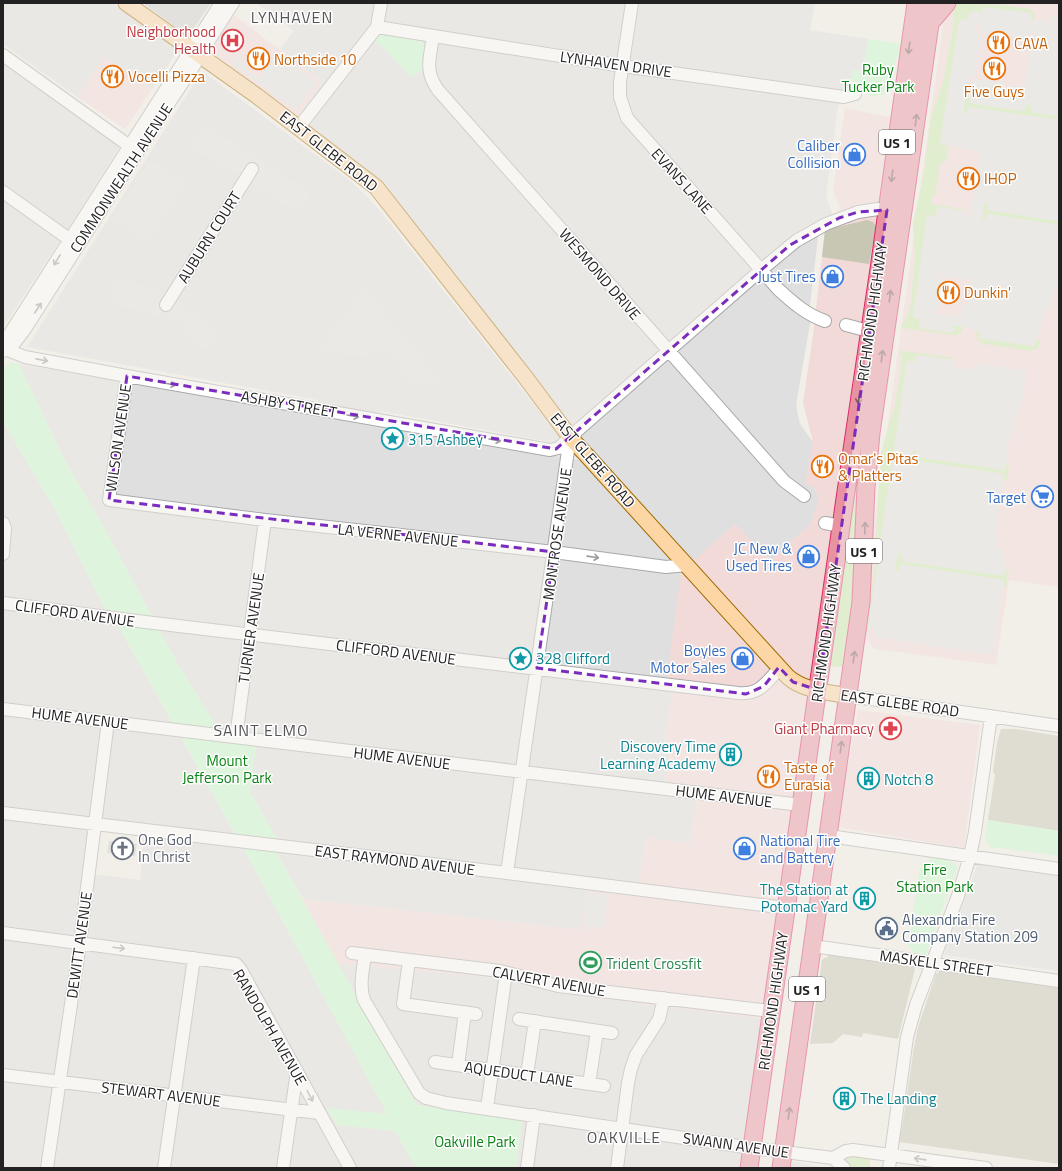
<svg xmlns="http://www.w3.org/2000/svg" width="1062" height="1171" viewBox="0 0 1062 1171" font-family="'Titillium Web',sans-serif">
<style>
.residential{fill:#e0dfdf;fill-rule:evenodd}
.commercial{fill:#f2dad9}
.religious{fill:#d0d0d0}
.construction{fill:#c7c7b4}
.grass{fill:#cdebb0}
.park{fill:#c8facc}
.parking{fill:#e2e2e2;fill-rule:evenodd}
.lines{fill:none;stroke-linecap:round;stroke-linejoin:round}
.minor-casing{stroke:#a9a9a9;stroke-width:14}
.major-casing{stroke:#a06b00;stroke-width:17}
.highway-casing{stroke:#dc2a67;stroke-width:19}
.minor{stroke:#fff;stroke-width:12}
.major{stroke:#fcd6a4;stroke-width:15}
.highway{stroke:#e892a2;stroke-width:17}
.oneway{stroke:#7b545c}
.oneway2{stroke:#9c9c9c}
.marked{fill:none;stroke:#7b2cbf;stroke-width:3;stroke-dasharray:8 5;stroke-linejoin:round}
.labels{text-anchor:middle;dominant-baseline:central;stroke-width:3;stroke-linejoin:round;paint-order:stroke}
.shield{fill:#fff;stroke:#646464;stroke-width:1}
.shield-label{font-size:14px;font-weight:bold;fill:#222}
.health-label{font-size:15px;fill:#be3a42;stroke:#fff;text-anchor:end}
.food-label{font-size:15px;fill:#c56008;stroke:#fff;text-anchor:start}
.street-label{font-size:15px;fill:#222;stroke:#fff}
.park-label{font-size:15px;fill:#0c8416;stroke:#fff}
.shop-label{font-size:15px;fill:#366cbe;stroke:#fff;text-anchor:end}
.culture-label{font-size:15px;fill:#0d838f;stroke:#fff;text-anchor:start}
.worship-label{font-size:15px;fill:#5b616d;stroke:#fff;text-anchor:start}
.service-label{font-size:15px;fill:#4e5e75;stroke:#fff;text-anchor:start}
.leisure-label{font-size:15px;fill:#27864d;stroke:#fff;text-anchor:start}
.neighbourhood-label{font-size:16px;letter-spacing:1px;fill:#555;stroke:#fff}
</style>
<rect width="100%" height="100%" fill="#f2efe9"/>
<path class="residential" d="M3 3H113L178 50 152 89 104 58 77 97 3 44Z
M256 3H815L810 30 868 39 863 71 852 70 850 81 838 107 826 195 833 216 820 221 810 305V324L796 405 800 424 813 442 814 487 819 499 811 524 770 561 735 524 667 679 672 692 665 744 670 745 665 781 697 797 690 844 646 837 639 884 581 930 303 899 277 854 275 835 250 792 256 746 227 743 215 725 176 661 106 531 64 459 19 364 315 415 318 400 27 347 202 71 351 181 376 206 552 427H572L386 192 297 118 322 82 280 49 294 31ZM380 34 419 40 424 44 410 76 383 47ZM380 411 551 442 580 460 374 425Z
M3 60 121 145 67 230 3 184Z
M4 198 61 239 3 327V200Z
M3 422 56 511 105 609 3 597Z
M3 610 117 624 235 834 3 807Z
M3 815 92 826 56 1076 3 1069Z
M144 834 242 846 388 1115 327 1109 337 1125 395 1131 416 1168H53L93 874 140 880Z
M978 863 1059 875V971L944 955Z
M338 964 479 976 508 980 556 993 762 1019 739 1168H516L522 1119 417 1105Z
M3 1079 54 1085 41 1168H3Z
M788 1160 825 1168H787Z"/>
<path class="commercial" d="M946 3H1059V587L1009 580 996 665 874 649 860 628Z
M234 15 322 82 297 118 210 52Z
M104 57 152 89 125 129 77 97Z
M845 108 895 118 762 1019 556 993 508 980 479 976 338 964 303 899 581 930 587 890 639 884 646 837 690 844 697 797 665 781 670 745 665 744 672 692 667 679 681 572 735 524 770 561 811 524 819 499 814 487 805 484 813 442 803 403 813 335 825 230 833 216 840 209 833 190Z
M858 710 980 725 964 848 837 827Z"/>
<path class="religious" d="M146 3H211L188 37 145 5Z
M109 841 137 844 135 856 107 853Z"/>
<path class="construction" d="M867 220 873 222 876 227 869 264 822 257 825 230Z
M1001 729H1016L1059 736V831L988 820 995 775 993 772 997 743Z
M828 952 914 965 912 967 915 969 898 1039 863 1033 862 1037 843 1034 833 1043 810 1044 822 960 824 958 828 957Z
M942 969 1059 986V1164L899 1142V1133L902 1129 914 1047 918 1027 936 974Z"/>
<path class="grass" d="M959 3 1004 5 1030 9C1035 12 1035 15 1034 20H1030L1031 13 983 7 982 13 974 11 967 16 966 20H959L940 144 948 146 946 162H940L935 196H932L931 204 967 210V211L938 207 913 318 920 319 919 328 953 333 954 325 962 326V332L957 335H952L902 328 901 327 908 315 911 302 915 260 913 224 925 167 930 120 944 79 948 53 952 34 954 22 952 5Z
M966 96H970L969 103 1024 111 1025 105H1032L1031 112 1059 116V120L968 107 967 114 963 113Z
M984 203 988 204 987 210 1059 221V225L987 214 985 221 982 220Z
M978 331H979V338L1034 346 1035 340 1041 341 1038 348 1031 351 983 344 977 339 976 332Z
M899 351H904L954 358V360L917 355 915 362 907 361 868 630H867L875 566 878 497 881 453 884 441 895 406 901 366 902 358Z
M868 371 861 499 847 668 830 666 845 566 842 553Z
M913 450H917L916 456 1005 470 1006 463 1009 464 1007 481 1003 480 1004 474 915 461 914 467 911 466Z
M898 553 902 554 901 561 1004 576 1005 569 1009 570 1006 587 1003 586V580L900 564 899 571 895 570Z
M843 1155 873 1157 869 1162 871 1168C858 1168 852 1170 842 1160Z"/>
<path class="park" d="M380 34C389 35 420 37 424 45 428 52 424 63 423 70L411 77 383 47 373 41Z
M868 39 902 44 901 49 895 63 891 92 873 97 869 95C867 84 860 82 850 81L852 70 863 71Z
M12 362 19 364 64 459 106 531 176 661 227 743 256 746 250 792 275 835 277 854 417 1105 522 1119 516 1168H416L395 1131 337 1125 327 1108 387 1114 242 846 117 624 105 609 56 511 3 422V369Z
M988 820 1059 831V856L991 847C981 840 987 830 988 820Z
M936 858C945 859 952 860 958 867L926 955 914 953 908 945 919 872C922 863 927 859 936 858Z"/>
<path class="parking" d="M983 7 1031 13V20L1050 22 1051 16 1059 17V116L1031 112 1032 105H1025L1024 111 969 103 970 97 966 96 963 113 967 114 968 107 1059 120V221L987 210 988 204 984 203 982 220H985L987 214 1059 225V282L1053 293 1051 305 1043 316 1041 328 1035 340 1034 346 979 338V331L962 326 954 325 953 333 919 328 920 319 913 318 927 215 936 216 938 207 967 211 966 218H970L980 152 940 144 959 20H966L970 13 973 11 982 13ZM976 24H980L979 31 1028 38 1029 31 1033 32 1025 85 1020 86 1009 85 1007 92 1002 90 1003 83 974 79 972 85H968L969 75H975L982 33 975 32ZM937 275 971 280 967 303H963L961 317 931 313 932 310 939 311 944 279 936 278Z
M278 52 317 82 296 110 231 63 237 56 247 63 246 69 258 79Z
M205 125 311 192 299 214 190 147Z
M151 160 186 183 147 243 112 220Z
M115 276 163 292 220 330 208 351 178 332 182 324 162 311 158 319 141 312 108 303Z
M364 287 442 381 415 388 383 348 368 358 317 350Z
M916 355 954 360 953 367 974 370 975 363 1027 371 1022 402 1016 415 1015 426 1009 438 1005 470 916 457 917 451 913 450 911 466 914 467 915 461 1004 474 996 530 998 544 997 549 1004 550 1003 556 1005 569 1004 576 901 561 902 554 898 553 895 570 899 571 900 564 1004 580 993 655 875 637 876 629 868 628 878 562H884L885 559 878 558 893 458 900 459V455L894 453 907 361 915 362Z
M588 892 608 895 604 928 584 926Z"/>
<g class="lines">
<defs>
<path id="minor" d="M632 3 620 82V97L627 118 778 289C792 302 807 315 825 321
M377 27 623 66 844 97 855 94
M433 36C430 59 424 70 438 90L784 481 804 496
M3 55 135 150
M299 127 377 27 381 3
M3 192 76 244
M166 305 252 169
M846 325 876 333
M5 349 25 357 127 376 550 450 559 448 570 437
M5 349 7 338 221 3
M3 351 13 345 25 329 167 106 195 64 206 45 233 3
M127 376 109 500 265 520 554 552 666 567 687 565
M3 523 5 528 3 554
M825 523 841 526
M3 603 129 620 738 693C761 695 766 682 780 668
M849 696 1059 726
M3 709 523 772 801 805
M236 737 265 520
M3 813 507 873 786 908
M829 836 1059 869
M507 873 570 437 761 270 796 241 826 224 858 212 878 209 894 212
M3 933 236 964 241 970 350 1168
M813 946 1059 981
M352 953 500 971 558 986 771 1011
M365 955C363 969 359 986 364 1000L419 1093 426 1098 446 1103 752 1148 833 1158 844 1168
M409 961 403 1004 476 1014
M519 1019 612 1033
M435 1062 604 1086
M458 1065 465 1012
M3 1075 319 1113
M527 1075 535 1021
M589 1084 597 1031
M487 1108 506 973
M833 1158 846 1151 853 1150 986 1168
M47 1168 80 943 108 721
M164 1168 194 958
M283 1168 297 1071
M527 1168 534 1115
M617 1168 628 1083 631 1069 636 1055 659 1019 664 998
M889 1168 907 1037 916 1005 958 896 970 856 975 832 991 716"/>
<path id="major" d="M126 3 257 96 376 187 526 378 570 437 788 677C804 691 828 692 849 696"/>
<path id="highway" d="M930 23 947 3
M749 1168 853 443 879 269 916 3
M781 1168 861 602 866 487 871 433 933 3"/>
</defs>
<use href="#minor" class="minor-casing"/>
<use href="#major" class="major-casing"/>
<use href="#highway" class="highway-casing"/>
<use href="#minor" class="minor"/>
<use href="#major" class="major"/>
<use href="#highway" class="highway"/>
</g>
<defs><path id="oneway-shaft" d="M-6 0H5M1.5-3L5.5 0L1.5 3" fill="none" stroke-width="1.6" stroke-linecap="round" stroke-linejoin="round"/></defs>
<g class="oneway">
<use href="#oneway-shaft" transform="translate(909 48) rotate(98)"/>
<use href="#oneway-shaft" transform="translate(916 120) rotate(-82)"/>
<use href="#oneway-shaft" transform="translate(892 176) rotate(98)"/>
<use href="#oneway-shaft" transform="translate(890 296) rotate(-82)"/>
<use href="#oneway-shaft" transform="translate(882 356) rotate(-82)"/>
<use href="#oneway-shaft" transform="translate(859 398) rotate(98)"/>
<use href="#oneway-shaft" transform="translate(865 528) rotate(-88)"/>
<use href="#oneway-shaft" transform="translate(854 657) rotate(-82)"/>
<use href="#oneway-shaft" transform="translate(841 747) rotate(-82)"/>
<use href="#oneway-shaft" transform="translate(789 1113) rotate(-82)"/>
</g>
<g class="oneway2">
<use href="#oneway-shaft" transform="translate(57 260) rotate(122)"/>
<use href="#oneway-shaft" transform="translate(38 308) rotate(-57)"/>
<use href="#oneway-shaft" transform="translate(42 360) rotate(11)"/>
<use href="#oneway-shaft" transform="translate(170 384) rotate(10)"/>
<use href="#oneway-shaft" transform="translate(353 416) rotate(10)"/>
<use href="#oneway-shaft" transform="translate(495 440) rotate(10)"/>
<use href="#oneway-shaft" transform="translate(593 557) rotate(8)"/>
<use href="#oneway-shaft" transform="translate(119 948) rotate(7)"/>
<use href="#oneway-shaft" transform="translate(310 1096) rotate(62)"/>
<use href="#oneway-shaft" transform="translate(920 1159) rotate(-172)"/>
</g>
<path d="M0 0H1062V1171H0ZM887 210 818 690 793 682 779 667 764 686 746 694 537 668 554 552 109 500 127 376 556 449 790 245 839 218 858 212Z" fill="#f2efe9" fill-opacity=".55" fill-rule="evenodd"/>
<path class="marked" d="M887 210 818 690 793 682 779 667 764 686 746 694 537 668 554 552 109 500 127 376 556 449 790 245 839 218 858 212Z"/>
<defs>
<symbol id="hospital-ring" viewBox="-11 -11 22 22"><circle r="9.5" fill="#fff" stroke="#e0444e" stroke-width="1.5"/><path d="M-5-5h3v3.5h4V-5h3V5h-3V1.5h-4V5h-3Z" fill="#e0444e"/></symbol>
<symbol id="restaurant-ring" viewBox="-11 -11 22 22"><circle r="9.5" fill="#fff" stroke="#e8710a" stroke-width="1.5"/><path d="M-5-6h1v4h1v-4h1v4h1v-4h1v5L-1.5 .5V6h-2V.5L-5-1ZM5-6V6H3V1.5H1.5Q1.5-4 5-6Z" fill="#e8710a"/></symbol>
<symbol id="shop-ring" viewBox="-11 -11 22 22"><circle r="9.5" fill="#fff" stroke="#3f7fe0" stroke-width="1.5"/><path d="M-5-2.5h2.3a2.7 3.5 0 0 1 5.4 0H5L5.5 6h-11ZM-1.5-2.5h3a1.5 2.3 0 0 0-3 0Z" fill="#3f7fe0"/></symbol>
<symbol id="sight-ring" viewBox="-11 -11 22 22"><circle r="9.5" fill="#fff" stroke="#0f9aa8" stroke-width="1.5"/><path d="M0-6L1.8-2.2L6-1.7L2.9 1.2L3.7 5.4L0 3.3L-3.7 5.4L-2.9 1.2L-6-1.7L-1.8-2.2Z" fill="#0f9aa8"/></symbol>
<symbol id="supermarket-ring" viewBox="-11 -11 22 22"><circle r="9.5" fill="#fff" stroke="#3f7fe0" stroke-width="1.5"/><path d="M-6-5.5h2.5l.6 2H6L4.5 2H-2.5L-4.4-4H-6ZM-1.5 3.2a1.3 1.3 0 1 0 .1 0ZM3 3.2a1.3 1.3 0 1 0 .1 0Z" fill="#3f7fe0"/></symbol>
<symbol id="pharmacy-ring" viewBox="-11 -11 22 22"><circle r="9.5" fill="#fff" stroke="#e0444e" stroke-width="1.5"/><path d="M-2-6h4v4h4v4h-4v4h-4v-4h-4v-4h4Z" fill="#e0444e"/></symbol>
<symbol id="building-ring" viewBox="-11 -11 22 22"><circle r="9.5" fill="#fff" stroke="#0f9aa8" stroke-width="1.5"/><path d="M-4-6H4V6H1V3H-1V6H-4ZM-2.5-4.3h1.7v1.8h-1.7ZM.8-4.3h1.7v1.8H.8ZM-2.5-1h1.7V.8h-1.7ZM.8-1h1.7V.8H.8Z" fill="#0f9aa8"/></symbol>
<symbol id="church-ring" viewBox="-11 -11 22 22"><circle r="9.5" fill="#fff" stroke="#6b7280" stroke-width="1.5"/><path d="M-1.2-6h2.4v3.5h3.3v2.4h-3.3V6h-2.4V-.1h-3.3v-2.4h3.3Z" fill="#6b7280"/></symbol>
<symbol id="civic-ring" viewBox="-11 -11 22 22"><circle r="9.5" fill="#fff" stroke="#5c6f8a" stroke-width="1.5"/><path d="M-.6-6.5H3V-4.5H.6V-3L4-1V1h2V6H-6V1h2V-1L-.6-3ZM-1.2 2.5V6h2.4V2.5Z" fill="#5c6f8a"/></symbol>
<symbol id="stadium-ring" viewBox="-11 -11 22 22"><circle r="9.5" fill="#fff" stroke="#2e9e5b" stroke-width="1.5"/><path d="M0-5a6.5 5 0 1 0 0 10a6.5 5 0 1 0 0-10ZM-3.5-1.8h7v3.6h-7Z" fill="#2e9e5b"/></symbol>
</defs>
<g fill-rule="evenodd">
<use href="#hospital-ring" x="220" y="28" width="25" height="25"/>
<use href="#restaurant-ring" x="986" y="30" width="25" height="25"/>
<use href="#restaurant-ring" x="246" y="46" width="25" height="25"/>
<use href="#restaurant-ring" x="982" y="56" width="25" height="25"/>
<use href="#restaurant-ring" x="100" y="64" width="25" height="25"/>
<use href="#shop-ring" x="842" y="142" width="25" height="25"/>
<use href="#restaurant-ring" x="956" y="166" width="25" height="25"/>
<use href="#shop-ring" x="820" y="264" width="25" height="25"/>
<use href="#restaurant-ring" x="936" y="280" width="25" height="25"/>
<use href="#sight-ring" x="380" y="426" width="25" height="25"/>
<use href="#restaurant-ring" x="810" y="454" width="25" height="25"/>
<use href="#supermarket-ring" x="1030" y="484" width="25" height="25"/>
<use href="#shop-ring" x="796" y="544" width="25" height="25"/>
<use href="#sight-ring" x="508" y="646" width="25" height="25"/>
<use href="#shop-ring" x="730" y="646" width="25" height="25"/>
<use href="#pharmacy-ring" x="878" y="716" width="25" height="25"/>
<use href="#building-ring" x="718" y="742" width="25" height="25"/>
<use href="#restaurant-ring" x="756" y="764" width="25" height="25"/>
<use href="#building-ring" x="856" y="766" width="25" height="25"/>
<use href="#church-ring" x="110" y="836" width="25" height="25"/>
<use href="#shop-ring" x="732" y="836" width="25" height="25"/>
<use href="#building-ring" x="852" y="886" width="25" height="25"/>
<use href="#civic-ring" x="874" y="916" width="25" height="25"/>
<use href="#stadium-ring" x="578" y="950" width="25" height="25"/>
<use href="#building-ring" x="832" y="1086" width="25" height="25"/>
</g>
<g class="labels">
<g class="shield">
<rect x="879" y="130" width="36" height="24" rx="3"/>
<rect x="846" y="539" width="36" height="24" rx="3"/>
<rect x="789" y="977" width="36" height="24" rx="3"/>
</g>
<g class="shield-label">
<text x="897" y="142">US 1</text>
<text x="864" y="551">US 1</text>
<text x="807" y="989">US 1</text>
</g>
<g class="health-label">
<text x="216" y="31">Neighborhood<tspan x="216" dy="17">Health</tspan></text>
<text x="874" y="728">Giant Pharmacy</text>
</g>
<g class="food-label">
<text x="1014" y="43">CAVA</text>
<text x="274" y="59">Northside 10</text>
<text x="128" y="76">Vocelli Pizza</text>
<text x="994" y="91" text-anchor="middle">Five Guys</text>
<text x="984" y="178">IHOP</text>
<text x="964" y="292">Dunkin'</text>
<text x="838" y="458">Omar's Pitas<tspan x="838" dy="17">&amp; Platters</tspan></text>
<text x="784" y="767">Taste of<tspan x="784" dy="17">Eurasia</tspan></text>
</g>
<g class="street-label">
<text transform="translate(616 64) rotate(8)">LYNHAVEN DRIVE</text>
<text transform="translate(329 151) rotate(38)">EAST GLEBE ROAD</text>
<text transform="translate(121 178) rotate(-57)">COMMONWEALTH AVENUE</text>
<text transform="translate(682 181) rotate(48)">EVANS LANE</text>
<text transform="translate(209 237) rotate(-58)">AUBURN COURT</text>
<text transform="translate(600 274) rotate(49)">WESMOND DRIVE</text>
<text transform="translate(872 312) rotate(-82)">RICHMOND HIGHWAY</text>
<text transform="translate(289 404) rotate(10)">ASHBY STREET</text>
<text transform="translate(118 438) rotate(-82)">WILSON AVENUE</text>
<text transform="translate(593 460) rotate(49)">EAST GLEBE ROAD</text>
<text transform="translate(557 534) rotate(-82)">MONTROSE AVENUE</text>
<text transform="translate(398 535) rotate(6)">LA VERNE AVENUE</text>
<text transform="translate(75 613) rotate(8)">CLIFFORD AVENUE</text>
<text transform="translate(251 628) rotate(-82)">TURNER AVENUE</text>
<text transform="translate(826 633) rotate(-82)">RICHMOND HIGHWAY</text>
<text transform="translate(396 652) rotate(7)">CLIFFORD AVENUE</text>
<text transform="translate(900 703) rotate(8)">EAST GLEBE ROAD</text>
<text transform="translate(80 718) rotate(7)">HUME AVENUE</text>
<text transform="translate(402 758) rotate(7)">HUME AVENUE</text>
<text transform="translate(724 796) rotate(7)">HUME AVENUE</text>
<text transform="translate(395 860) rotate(7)">EAST RAYMOND AVENUE</text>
<text transform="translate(79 945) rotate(-82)">DEWITT AVENUE</text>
<text transform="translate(936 963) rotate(8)">MASKELL STREET</text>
<text transform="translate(549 981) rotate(10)">CALVERT AVENUE</text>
<text transform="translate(773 1001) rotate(-82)">RICHMOND HIGHWAY</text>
<text transform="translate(270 1027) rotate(60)">RANDOLPH AVENUE</text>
<text transform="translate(519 1074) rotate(8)">AQUEDUCT LANE</text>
<text transform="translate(161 1094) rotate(7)">STEWART AVENUE</text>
<text transform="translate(736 1145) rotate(8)">SWANN AVENUE</text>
</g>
<g class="park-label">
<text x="878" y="69">Ruby<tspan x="878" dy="17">Tucker Park</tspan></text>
<text x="227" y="760">Mount<tspan x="227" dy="17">Jefferson Park</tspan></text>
<text x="935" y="869">Fire<tspan x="935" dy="17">Station Park</tspan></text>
<text x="475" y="1141">Oakville Park</text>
</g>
<g class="shop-label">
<text x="840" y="145">Caliber<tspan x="840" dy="17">Collision</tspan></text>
<text x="816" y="276">Just Tires</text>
<text x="1026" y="497">Target</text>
<text x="792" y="548">JC New &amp;<tspan x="792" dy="17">Used Tires</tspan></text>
<text x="726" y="650">Boyles<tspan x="726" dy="17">Motor Sales</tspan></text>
<text x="760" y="840" text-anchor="start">National Tire<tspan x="760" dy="17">and Battery</tspan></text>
</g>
<g class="culture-label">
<text x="408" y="439">315 Ashbey</text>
<text x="536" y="658">328 Clifford</text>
<text x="716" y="746" text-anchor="end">Discovery Time<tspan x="716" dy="17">Learning Academy</tspan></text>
<text x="884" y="779">Notch 8</text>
<text x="848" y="889" text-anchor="end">The Station at<tspan x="848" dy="17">Potomac Yard</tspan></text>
<text x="860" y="1098">The Landing</text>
</g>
<g class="worship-label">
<text x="138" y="839">One God<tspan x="138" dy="17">In Christ</tspan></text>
</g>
<g class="service-label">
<text x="902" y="919">Alexandria Fire<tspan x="902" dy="17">Company Station 209</tspan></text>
</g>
<g class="leisure-label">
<text x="606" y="963">Trident Crossfit</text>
</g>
<g class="neighbourhood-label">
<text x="292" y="17">LYNHAVEN</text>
<text x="261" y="730">SAINT ELMO</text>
<text x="624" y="1137">OAKVILLE</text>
</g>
</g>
<rect width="1062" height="1171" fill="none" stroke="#222222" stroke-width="8"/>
</svg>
